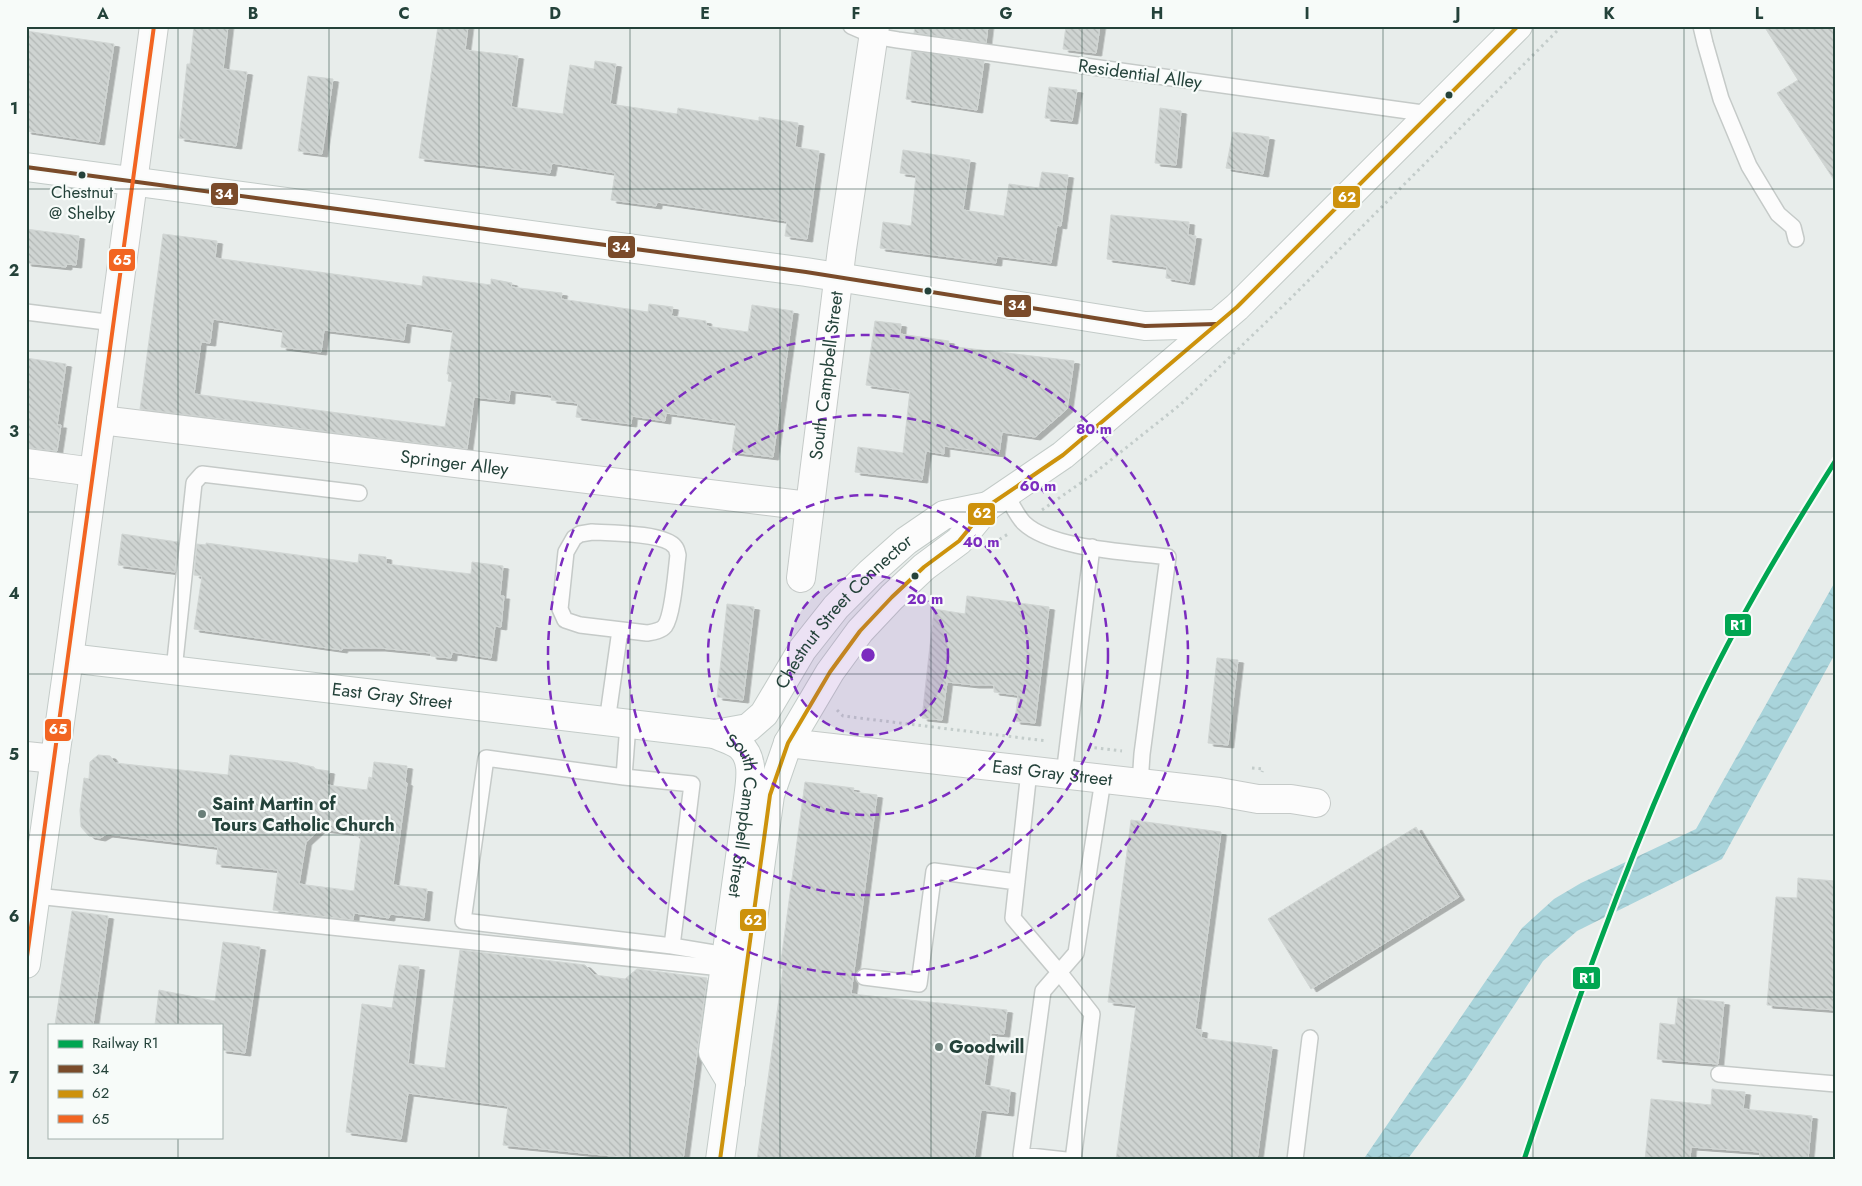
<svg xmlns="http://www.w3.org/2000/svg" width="1862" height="1186" viewBox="0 0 1862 1186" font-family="Jost,sans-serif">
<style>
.water{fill:url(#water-waves)}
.building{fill:url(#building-back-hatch);stroke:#d1d6d4;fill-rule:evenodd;filter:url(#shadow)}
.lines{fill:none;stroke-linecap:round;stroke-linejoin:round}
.lane-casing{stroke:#c5cac8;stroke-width:18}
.street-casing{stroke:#c5cac8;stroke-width:30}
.secondary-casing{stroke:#c3cbc8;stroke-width:30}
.path{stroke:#c3ccca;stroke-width:3;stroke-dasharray:2.5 4;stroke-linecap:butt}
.lane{stroke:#fcfcfc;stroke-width:15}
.street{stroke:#fcfcfc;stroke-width:28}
.secondary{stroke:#fcfcfc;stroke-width:28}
.bus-1-casing{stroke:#f7fbf9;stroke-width:8}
.bus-2-casing{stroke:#f7fbf9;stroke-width:8}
.bus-3-casing{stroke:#f7fbf9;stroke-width:8}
.bus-1{stroke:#7a4b2a;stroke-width:4}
.bus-2{stroke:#cd920c;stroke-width:4}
.bus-3{stroke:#f26522;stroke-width:4}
.rail-1-casing{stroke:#f7fbf9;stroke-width:9}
.rail-1{stroke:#00a651;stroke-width:5}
.grid{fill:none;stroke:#24423a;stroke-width:1;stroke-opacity:0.55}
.ring{fill:none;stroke:#7b2cbf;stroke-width:2.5;stroke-dasharray:9 6}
.bus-dot{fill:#24423a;stroke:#f7fbf9;stroke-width:2}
.poi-dot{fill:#697e78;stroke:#f7fbf9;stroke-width:2}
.labels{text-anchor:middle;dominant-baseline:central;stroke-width:4.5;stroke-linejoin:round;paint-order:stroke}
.bus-label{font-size:17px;fill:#24423a;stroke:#f7fbf9}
.street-label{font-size:18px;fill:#24423a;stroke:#f7fbf9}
.poi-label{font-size:18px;font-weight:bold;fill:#24423a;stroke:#f7fbf9;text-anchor:start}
.centre{fill:#7b2cbf;stroke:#f7fbf9;stroke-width:2.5}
.ring-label{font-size:15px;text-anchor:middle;font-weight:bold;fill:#7b2cbf;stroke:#f7fbf9;stroke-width:4.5;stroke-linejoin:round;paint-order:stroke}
.line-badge{stroke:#f7fbf9;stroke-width:2}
.badge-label{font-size:14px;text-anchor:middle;font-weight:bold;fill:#fff}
.neatline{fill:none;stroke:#24423a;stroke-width:2}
.grid-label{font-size:16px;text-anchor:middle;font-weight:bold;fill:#24423a}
</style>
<defs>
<pattern id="water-waves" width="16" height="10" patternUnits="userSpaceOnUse" patternTransform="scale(1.25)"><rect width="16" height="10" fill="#a9d4db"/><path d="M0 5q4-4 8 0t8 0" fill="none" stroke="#91b7bd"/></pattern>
<pattern id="building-back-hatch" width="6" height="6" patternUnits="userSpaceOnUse" patternTransform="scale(1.25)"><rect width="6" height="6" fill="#cfd4d2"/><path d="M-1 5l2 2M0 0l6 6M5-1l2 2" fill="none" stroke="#b2b7b5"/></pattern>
<filter id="shadow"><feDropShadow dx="5.5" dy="3" stdDeviation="0" flood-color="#0004"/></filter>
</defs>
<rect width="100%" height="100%" fill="#e8edeb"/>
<path class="water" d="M1836 580V652L1722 859 1577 931 1543 961 1463 1084 1407 1160H1363L1522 928 1554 899 1581 883 1696 829Z"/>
<path class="building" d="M194 26H228L223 69 247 72 236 146 179 138 187 64H190Z
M438 26H468L465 50 518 56 511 107 563 114 570 65 594 69 595 61 616 64 610 104 677 114 678 108 759 121V117L798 123 795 147 819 151 807 239 785 236 787 221 657 202 656 206 611 200 615 173 552 163 550 173 419 158Z
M915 26H988L986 43 914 33Z
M1066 26H1100L1096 53 1063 49Z
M1764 26H1836V183L1777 93 1798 80Z
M26 31 114 44 99 142 26 131Z
M912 51 984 61 977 110 906 99Z
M308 76 333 79 322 154 298 151Z
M1049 87 1077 90 1072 121 1045 118Z
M1160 108 1181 111 1176 165 1155 163Z
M1233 132 1269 137 1263 174 1226 168Z
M903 150 970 160 963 210 1004 216 1009 184 1039 188 1042 172 1068 175 1061 226 1057 225 1051 263 997 256 996 263 880 248 883 222 911 226 916 175 900 173Z
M1111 215 1189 222 1188 235 1196 236 1189 282 1166 278 1167 267 1107 259Z
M26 229 79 236 76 265 67 264 66 267 26 263Z
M163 234 217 241 215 258 422 286 423 276 491 285V279L512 283 511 287 562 293 561 299 648 312 649 304 673 307 671 316 706 321V326L748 332 752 305 793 311 773 457 732 452 736 423 666 413 665 421 632 416 631 424 576 417 578 403 551 400 552 395 510 390 509 401 474 397 467 449 140 409ZM213 319 283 330 281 347 321 352 324 330 404 340 406 323 453 330 447 374H449L448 381 452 382 445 427 194 394 201 342 210 343Z
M875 321 901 324 900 334 949 341 948 346 1074 361 1067 409 1035 437 1002 432 999 454 944 446V454L926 451 922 480 855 472 858 447 903 453 910 391 866 385Z
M26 358 66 364 57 425H61L57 451 26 448Z
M122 534 178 542 175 572 118 565Z
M206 543 358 563 359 554 386 557V564L471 574 472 562 503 566 500 596H504L501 627 495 626 491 658 452 652 451 658 431 656V653L380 648H342V650L194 629 202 576 194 575 197 544 206 545Z
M967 596 1049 607 1035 723 1015 721 1018 695 994 692V685H974L947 682 942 720 922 718 934 609 965 614Z
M727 604 754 607 743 700 717 697Z
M1217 658 1238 660 1228 745 1208 743Z
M98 755 110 756 115 763 228 775 230 755 298 763 299 764 314 767 315 769 329 771 327 785 367 790 369 777 372 778 374 762 407 766 405 782 407 783 393 885 427 889 424 918 390 914 389 918 354 913 353 920 273 910 278 870 216 864 218 847 107 834 100 838 89 836 81 827 80 810 84 778 89 779 90 762ZM320 829 354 833V835L361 836 354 891 299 884 306 842Z
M805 782 854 788 853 792 877 795 851 994 1007 1010 1004 1034 991 1033 984 1085 1010 1090 1008 1113 981 1110 974 1160H757L783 969 780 968Z
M1131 820 1221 832 1195 1029 1202 1030 1201 1038 1272 1047 1257 1160H1116L1136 1005 1108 1002Z
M1416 827 1459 897 1311 989 1268 919Z
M1798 878 1836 881V1010L1767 1005 1776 897 1797 898Z
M72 911 108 916 93 1025H55Z
M223 942 260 947 245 1053 221 1050V1025H155L159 990 215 1001Z
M460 950 585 965 595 975 625 979 637 969 707 978 683 1160H652L503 1145 508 1106 408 1093 401 1139 346 1132 362 1004 392 1008 399 965 419 967 408 1064 445 1068Z
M1678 998 1724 1002 1718 1064 1657 1059 1660 1023 1675 1025Z
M1712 1089 1745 1092 1743 1109 1812 1116 1808 1160H1759L1760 1152 1691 1147 1690 1160H1645L1651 1099 1711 1105Z"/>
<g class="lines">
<defs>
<path id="lane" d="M851 26 874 36 898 40 1430 114
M1701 26 1705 43 1721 99 1749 166 1778 214 1793 227 1796 239
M26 312 114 323
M1006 494C1011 503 1017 516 1024 523 1051 549 1130 552 1168 557L1142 754 1140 784
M592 532C610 533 665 533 675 547 677 549 677 552 678 555 676 570 673 615 665 626 661 631 653 632 647 633L580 625 565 620 560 609 566 552 574 538 580 534Z
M174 670 194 483 202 474 359 493
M607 722 620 630
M1029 771 1013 918 1059 972 1092 1014 1073 1160
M1064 775 1092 547
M624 777 628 724
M36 896 731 969
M672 946 692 784 624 777 486 758 463 921 672 946 726 955
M864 977 919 984 934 871 1017 882
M1719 1074 1836 1084
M1066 1160 1021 1155 1043 991 1076 953 1103 780
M1295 1160 1310 1038"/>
<g id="street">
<path id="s1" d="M101 420 809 506"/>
<path d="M26 463 94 472"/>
<path id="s2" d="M801 578 842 249 875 26"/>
<path d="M69 658 154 26"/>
<path id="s3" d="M788 743 1219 792 1258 799H1291L1316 803"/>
<path d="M26 756 55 759"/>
</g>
<g id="secondary">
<path d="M26 167 806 272 1145 326 1216 324"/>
<path id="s4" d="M715 734C723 738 734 741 740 746 755 759 750 782 748 799L713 1052 731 1082"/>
<path id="s5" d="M26 964 69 658 715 734 748 728 764 714 802 650 836 607 870 573 906 541 944 515 988 506"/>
<path d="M720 1160 770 795 788 743 830 672 860 631 892 597 924 567 959 541 988 506 1063 455 1237 307 1518 26"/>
</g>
</defs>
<use href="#lane" class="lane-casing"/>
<use href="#street" class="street-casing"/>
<use href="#secondary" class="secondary-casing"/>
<path class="path" d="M1042 510 1092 475 1181 404 1286 303 1562 26
M994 543 1008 534
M837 710 843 716 1047 741
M1088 747 1122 751
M1252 768 1263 769 1262 772"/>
<use href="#lane" class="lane"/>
<use href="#street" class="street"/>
<use href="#secondary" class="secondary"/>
<defs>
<path id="bus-1" d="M26 167 806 272 1145 326 1216 324"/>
<path id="bus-2" d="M720 1160 770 795 788 743 830 672 860 631 892 597 924 567 959 541 988 506 1063 455 1237 307 1518 26"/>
<path id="bus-3" d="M26 964 154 26"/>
</defs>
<use href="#bus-1" class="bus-1-casing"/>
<use href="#bus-2" class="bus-2-casing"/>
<use href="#bus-3" class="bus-3-casing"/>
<use href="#bus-1" class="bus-1"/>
<use href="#bus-2" class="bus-2"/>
<use href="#bus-3" class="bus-3"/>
<defs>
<path id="rail-1" d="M1524 1160C1572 1015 1623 870 1686 730 1728 636 1781 547 1836 460"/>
</defs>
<use href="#rail-1" class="rail-1-casing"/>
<use href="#rail-1" class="rail-1"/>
</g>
<path class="grid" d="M178 26V1025M329 26V1160M479 26V1160M630 26V1160M780 26V1160M931 26V1160M1082 26V1160M1232 26V1160M1383 26V1160M1533 26V1160M1684 26V1160M26 189H1836M26 351H1836M26 512H1836M26 674H1836M26 835H1836M26 997H1836M178 1137V1160"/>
<circle cx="868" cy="655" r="80" fill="#7b2cbf" fill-opacity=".12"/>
<g class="ring">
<circle cx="868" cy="655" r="80"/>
<circle cx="868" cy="655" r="160"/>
<circle cx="868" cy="655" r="240"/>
<circle cx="868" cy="655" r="320"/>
</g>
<g class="bus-dot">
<circle cx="1449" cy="95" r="4.5"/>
<circle cx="82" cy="175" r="4.5"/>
<circle cx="928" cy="291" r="4.5"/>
<circle cx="915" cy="576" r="4.5"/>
</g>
<g class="poi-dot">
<circle cx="202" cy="814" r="5"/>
<circle cx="939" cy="1047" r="5"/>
</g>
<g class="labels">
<g class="bus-label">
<text x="82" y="192">Chestnut<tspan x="82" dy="21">@ Shelby</tspan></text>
</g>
<g class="street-label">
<text transform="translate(1140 74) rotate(8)">Residential Alley</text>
<text stroke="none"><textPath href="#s2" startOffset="204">South Campbell Street</textPath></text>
<text stroke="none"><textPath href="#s1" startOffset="356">Springer Alley</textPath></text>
<text stroke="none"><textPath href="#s5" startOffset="1145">Chestnut Street Connector</textPath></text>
<text stroke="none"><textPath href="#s5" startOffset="634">East Gray Street</textPath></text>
<text stroke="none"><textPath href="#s3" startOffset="266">East Gray Street</textPath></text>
<text stroke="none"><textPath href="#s4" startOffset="98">South Campbell Street</textPath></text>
</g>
<g class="poi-label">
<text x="212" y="804">Saint Martin of<tspan x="212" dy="21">Tours Catholic Church</tspan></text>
<text x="949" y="1047">Goodwill</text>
</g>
</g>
<circle cx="868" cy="655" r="8" class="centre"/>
<g class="ring-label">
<text x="1094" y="434">80 m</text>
<text x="1038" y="491">60 m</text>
<text x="981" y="547">40 m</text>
<text x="925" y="604">20 m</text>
</g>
<g class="line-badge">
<rect x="210" y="182" width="29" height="24" rx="5" fill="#7a4b2a"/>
<rect x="1332" y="185" width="29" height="24" rx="5" fill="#cd920c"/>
<rect x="607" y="235" width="29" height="24" rx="5" fill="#7a4b2a"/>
<rect x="108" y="248" width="28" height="24" rx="5" fill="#f26522"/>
<rect x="1003" y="294" width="29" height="24" rx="5" fill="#7a4b2a"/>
<rect x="967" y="502" width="29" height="24" rx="5" fill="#cd920c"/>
<rect x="1724" y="613" width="28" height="24" rx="5" fill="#00a651"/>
<rect x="44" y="718" width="28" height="24" rx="5" fill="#f26522"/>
<rect x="739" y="908" width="28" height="24" rx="5" fill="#cd920c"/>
<rect x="1572" y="966" width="29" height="24" rx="5" fill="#00a651"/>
</g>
<g class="badge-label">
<text x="224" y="199">34</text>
<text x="1347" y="202">62</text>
<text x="621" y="252">34</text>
<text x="122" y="265">65</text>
<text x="1017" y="310">34</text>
<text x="982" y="518">62</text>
<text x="1738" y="630">R1</text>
<text x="58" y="734">65</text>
<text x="753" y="925">62</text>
<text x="1587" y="983">R1</text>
</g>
<rect width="1862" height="1186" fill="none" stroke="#f7fbf9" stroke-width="55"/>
<rect x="48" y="1024" width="175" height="115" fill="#f7fbf9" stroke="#a3b1ad"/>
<rect x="58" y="1040" width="25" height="8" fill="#00a651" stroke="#a3b1ad"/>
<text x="92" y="1048" font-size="15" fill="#24423a">Railway R1</text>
<rect x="58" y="1065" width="25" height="8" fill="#7a4b2a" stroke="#a3b1ad"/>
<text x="92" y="1074" font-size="15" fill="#24423a">34</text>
<rect x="58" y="1090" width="25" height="8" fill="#cd920c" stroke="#a3b1ad"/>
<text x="92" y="1098" font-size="15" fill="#24423a">62</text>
<rect x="58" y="1115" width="25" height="8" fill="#f26522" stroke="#a3b1ad"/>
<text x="92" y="1124" font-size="15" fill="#24423a">65</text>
<rect x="28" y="28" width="1806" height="1130" class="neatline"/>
<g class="grid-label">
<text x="103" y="19">A</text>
<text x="253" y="19">B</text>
<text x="404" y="19">C</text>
<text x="555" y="19">D</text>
<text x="705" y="19">E</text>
<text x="856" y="19">F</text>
<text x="1006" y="19">G</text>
<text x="1157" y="19">H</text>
<text x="1307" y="19">I</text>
<text x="1458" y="19">J</text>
<text x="1609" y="19">K</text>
<text x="1759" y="19">L</text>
<text x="14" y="114">1</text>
<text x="14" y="276">2</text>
<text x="14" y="437">3</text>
<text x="14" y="599">4</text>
<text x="14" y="760">5</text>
<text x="14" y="922">6</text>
<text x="14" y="1083">7</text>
</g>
</svg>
